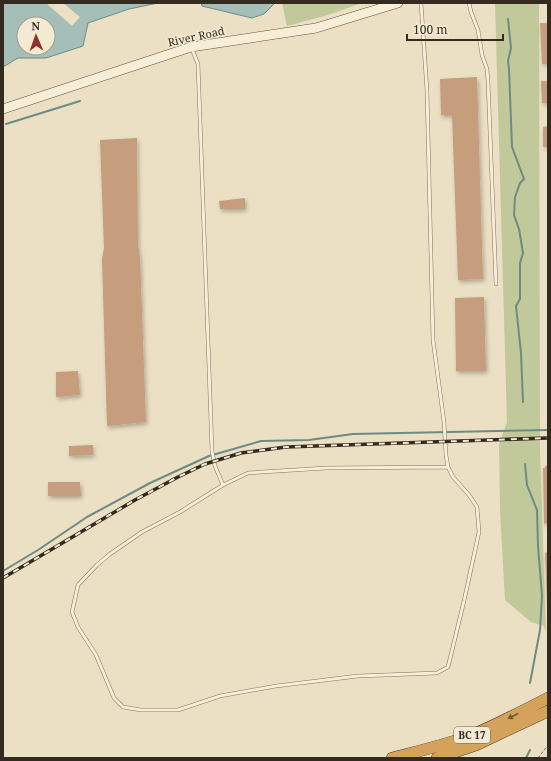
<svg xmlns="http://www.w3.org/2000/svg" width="551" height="761" viewBox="0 0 551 761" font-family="'Noto Serif',serif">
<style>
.green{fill:#c1c899}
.water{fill:#a6beb8;stroke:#6d8b85;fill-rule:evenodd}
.pier{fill:#ebe0c4}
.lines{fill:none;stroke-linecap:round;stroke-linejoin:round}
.stream{stroke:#6d8b85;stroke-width:2}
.building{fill:#c69d7d;filter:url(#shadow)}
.service-casing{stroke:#84725c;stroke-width:4}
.secondary-casing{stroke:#66533f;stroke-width:10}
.motorway-casing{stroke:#524130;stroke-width:12}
.path{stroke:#84725c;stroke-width:1;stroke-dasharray:3 2;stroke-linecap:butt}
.service{stroke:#f6eed7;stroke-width:3}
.secondary{stroke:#f6eed7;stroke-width:9}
.motorway{stroke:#d4a25b;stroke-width:11}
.rail-casing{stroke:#352a1f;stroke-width:3.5}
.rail{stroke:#f3ead3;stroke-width:2;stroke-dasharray:6;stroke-linecap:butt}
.oneway{fill:#755a37}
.labels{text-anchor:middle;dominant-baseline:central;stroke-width:3;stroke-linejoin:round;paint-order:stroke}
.shield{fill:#f3ead3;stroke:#6e6455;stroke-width:1}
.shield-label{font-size:10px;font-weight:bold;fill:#352a1f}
.street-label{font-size:11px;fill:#352a1f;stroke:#f3ead3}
</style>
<defs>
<filter id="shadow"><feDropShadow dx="1.5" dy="2.5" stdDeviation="2" flood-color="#0004"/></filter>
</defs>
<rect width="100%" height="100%" fill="#ebe0c4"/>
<path class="green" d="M282 3H362L328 15 287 26Z
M495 3H539L540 453 546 632 544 626 531 622 505 600 500 510 499 444 507 422Z"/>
<path class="water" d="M3 3H158L129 9 88 23 83 46 46 58H18L3 67ZM24 24H48V48H24Z
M201 3H275L264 14 252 18 202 6Z"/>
<path class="pier" d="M46 3H63L80 17 72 26Z"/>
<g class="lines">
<path class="stream" d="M508 19 511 48 508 61 509 69 512 147 524 179 520 183 515 197 514 215 519 229 523 253 520 263V299L516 306 521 353 523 402
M6 124 80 101
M525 464 527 485 537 510 538 546 542 596 540 630 530 683
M3 571 38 550 87 517 150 483 209 456 261 441 309 440 353 434 548 430
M526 758 530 750"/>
</g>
<path class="building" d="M540 23H548V64H542Z
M477 77 483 279 458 280 452 115H441L440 79Z
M541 81H548V103H542Z
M548 126V147H543V127Z
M137 138 138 246 140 257 146 422 107 426 102 259 104 248 100 140Z
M245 198V209H220L219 201Z
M484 297 486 371H456L455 298Z
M78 371 80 395 56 397V372Z
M93 445V455L69 456V446Z
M545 466H548V523L544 524 543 468H545Z
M48 482H80L81 496H48Z
M548 552V605H547L545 553Z"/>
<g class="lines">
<defs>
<path id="service" d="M469 3 471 12 478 30 482 55 487 69 488 81 496 284
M192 49 198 64 212 451 215 466 223 485 180 512 142 532 110 554 97 565 78 585 72 612 78 627 96 655 114 698 123 707 141 710H178L220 696 276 686 358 676 437 673 448 667 464 601 479 532 477 507 469 495 453 477 448 467 446 455 444 422 433 340 427 91 421 3
M223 485 248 473 326 468 448 467"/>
<path id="secondary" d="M3 109 191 47 316 28 398 3"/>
<path id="motorway" d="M392 758C419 751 446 745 472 735 498 724 523 711 548 698
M437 758 476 745 548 711"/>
</defs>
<use href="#service" class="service-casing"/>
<use href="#secondary" class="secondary-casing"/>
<use href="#motorway" class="motorway-casing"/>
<path class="path" d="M538 758 548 745"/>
<use href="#service" class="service"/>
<use href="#secondary" class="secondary"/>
<use href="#motorway" class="motorway"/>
<defs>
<path id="rail" d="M3 578 135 500 178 477 205 464 241 453 286 447 548 438"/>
</defs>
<use href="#rail" class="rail-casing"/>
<use href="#rail" class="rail"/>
</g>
<defs><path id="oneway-solid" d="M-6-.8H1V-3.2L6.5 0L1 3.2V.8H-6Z"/></defs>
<use class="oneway" href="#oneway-solid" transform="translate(513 716) rotate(154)"/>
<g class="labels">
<rect class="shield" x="454" y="727" width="36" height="16" rx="3"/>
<g class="shield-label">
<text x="472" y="735">BC 17</text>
</g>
<g class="street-label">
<text transform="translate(196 36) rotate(-12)">River Road</text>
</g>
</g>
<rect width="551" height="761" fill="none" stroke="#352a1f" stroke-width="8"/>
<g transform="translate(36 36) rotate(358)"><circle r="19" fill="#f3ead3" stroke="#a79d8b"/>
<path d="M0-3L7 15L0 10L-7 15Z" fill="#8e3230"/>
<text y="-6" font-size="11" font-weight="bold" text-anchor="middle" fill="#352a1f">N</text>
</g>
<path d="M407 34v6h96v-6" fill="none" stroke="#352a1f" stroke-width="2"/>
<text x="413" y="34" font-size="12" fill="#352a1f" stroke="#f3ead3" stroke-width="3" paint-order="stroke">100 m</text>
</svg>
